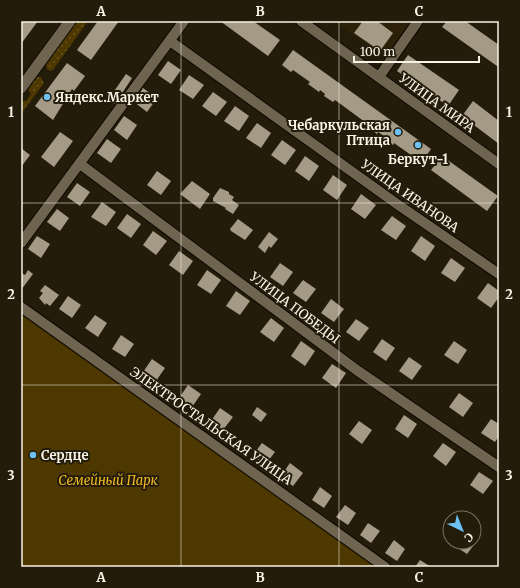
<svg xmlns="http://www.w3.org/2000/svg" width="520" height="588" viewBox="0 0 520 588" font-family="Merriweather,serif">
<style>
.built{fill:#2c2108}
.grass{fill:url(#grass-dots)}
.green{fill:#4d3800}
.building{fill:#a59a85}
.lines{fill:none;stroke-linecap:round;stroke-linejoin:round}
.minor-casing{stroke:#0d0700;stroke-width:12}
.tertiary-casing{stroke:#0d0700;stroke-width:13}
.minor{stroke:#6e6450;stroke-width:10}
.tertiary{stroke:#6e6450;stroke-width:11}
.grid{fill:none;stroke:#f8f2e7;stroke-width:1;stroke-opacity:0.55}
.poi-dot{fill:#6ec2f3;stroke:#241c0a;stroke-width:1.5}
.labels{text-anchor:middle;dominant-baseline:central;stroke-width:4;stroke-linejoin:round;paint-order:stroke}
.poi-label{font-size:13px;font-weight:bold;fill:#f8f2e7;stroke:#241c0a;text-anchor:start}
.street-label{font-size:13px;fill:#f8f2e7;stroke:#241c0a}
.park-label{font-size:13px;font-style:italic;fill:#efb923;stroke:#241c0a}
.neatline{fill:none;stroke:#f8f2e7;stroke-width:1.5}
.grid-label{font-size:13px;text-anchor:middle;font-weight:bold;fill:#f8f2e7}
</style>
<defs>
<pattern id="grass-dots" width="8" height="8" patternUnits="userSpaceOnUse"><rect width="8" height="8" fill="#4d3800"/><path d="M2 2h.1M6 6h.1" fill="none" stroke="#675525" stroke-width="1.8" stroke-linecap="round"/></pattern>
</defs>
<rect width="100%" height="100%" fill="#241c0a"/>
<path class="built" d="M337 21H411L385 57 336 23Z"/>
<path class="grass" d="M77 21H88L53 70 50 71 47 69 46 65Z
M37 77H41L44 83 21 114V101H26L31 94 28 90Z"/>
<path class="green" d="M21 311 379 567H21Z"/>
<path class="building" d="M21 21H38L21 44Z
M98 21H119L91 60 77 50Z
M220 21H253L280 40 268 56Z
M363 21H377L393 33 380 51 354 33Z
M447 21H465L499 45V64L497 66 442 27Z
M293 50 431 149 420 165 409 157 411 155 394 143 393 145 382 138 384 136 378 132 377 134 368 127 369 125 335 100 333 102 324 96 325 94 320 90 319 92 308 84 310 82 293 70 291 72 282 65Z
M408 55 459 90 448 106 397 71Z
M168 61 181 70 171 84 158 75Z
M67 63 85 76 74 91 72 89 53 120 35 106Z
M126 74 132 78 115 104 108 100Z
M189 75 204 85 193 99 179 90Z
M143 88 157 98 147 112 134 102Z
M213 92 227 102 216 116 202 106Z
M473 101 499 121V144L462 116Z
M235 106 249 116 239 131 224 121Z
M124 116 137 125 127 140 114 130Z
M257 123 271 133 261 148 246 138Z
M60 132 73 141 54 167 41 157Z
M107 139 121 149 111 163 97 153Z
M282 140 296 150 285 165 271 155Z
M21 148 30 155 21 167Z
M305 156 319 166 309 181 295 171Z
M442 156 498 196 487 211 431 170Z
M157 171 171 181 161 195 147 185Z
M333 175 347 185 337 200 323 190Z
M192 181 210 194 200 209 180 194Z
M77 183 90 192 80 206 67 197Z
M220 188 229 192V194L234 197 232 200 239 205 233 214 225 209 226 208 213 201V198Z
M361 194 376 205 365 219 351 209Z
M102 202 116 212 106 226 91 217Z
M57 209 69 218 60 231 47 222Z
M127 214 141 224 131 238 117 228Z
M392 216 406 226 396 240 381 230Z
M238 219 253 230 245 240 231 231 230 229Z
M153 231 167 241 156 255 143 245Z
M269 232 278 239 271 248 269 246 265 253 258 247Z
M37 236 50 244 41 258 28 249Z
M421 236 435 246 425 261 411 251Z
M179 251 193 261 183 275 169 265Z
M451 258 465 268 455 282 441 273Z
M280 263 293 272 283 286 270 277Z
M28 270 33 274 21 290V273L25 275Z
M207 270 221 280 211 294 197 285Z
M303 280 316 289 306 302 293 293Z
M488 283 499 291V297L491 308 477 298Z
M45 285 59 295 50 306 46 303 45 305 39 298 43 293 40 291Z
M236 291 250 301 240 315 226 306Z
M68 296 81 305 72 318 59 309Z
M331 299 344 309 334 322 321 313Z
M95 315 107 323 98 337 85 328Z
M271 318 284 328 274 342 260 332Z
M356 319 369 328 359 341 346 332Z
M121 335 134 344 125 357 112 349Z
M382 339 395 348 386 361 373 352Z
M301 341 315 351 305 366 291 356Z
M454 341 467 350 458 364 444 355Z
M409 357 422 366 412 380 399 371Z
M152 359 165 368 156 381 143 372Z
M332 364 346 373 336 388 322 378Z
M188 385 201 394 192 407 179 398Z
M459 393 473 403 463 417 449 407Z
M257 407 267 414 261 422 252 415Z
M220 408 233 417 223 430 211 421Z
M404 415 417 424 408 438 395 429Z
M491 419 499 424V436L495 442 481 433Z
M359 421 372 430 362 444 349 434Z
M262 443 275 452 265 465 252 456Z
M443 443 456 452 446 466 433 456Z
M290 463 303 473 293 486 280 477Z
M479 472 493 481 483 494 470 485Z
M320 487 332 496 324 508 312 500Z
M345 505 356 513 348 525 336 517Z
M368 523 380 531 371 543 360 535Z
M394 540 405 549 397 561 385 553Z
M474 540 476 542 467 554 455 546 458 542H474Z
M420 560 431 567H415Z"/>
<g class="lines">
<defs>
<path id="minor" d="M301 21 499 164
M170 41 397 204 499 274
M379 77 418 21
M80 164 358 371 499 467
M21 243 184 21
M21 307 385 567"/>
<path id="tertiary" d="M21 88 70 21"/>
</defs>
<use href="#minor" class="minor-casing"/>
<use href="#tertiary" class="tertiary-casing"/>
<use href="#minor" class="minor"/>
<use href="#tertiary" class="tertiary"/>
</g>
<path class="grid" d="M181 21V567M339 21V567M21 203H499M21 385H499"/>
<g class="poi-dot">
<circle cx="47" cy="97" r="4"/>
<circle cx="398" cy="132" r="4"/>
<circle cx="418" cy="145" r="4"/>
<circle cx="33" cy="455" r="4"/>
</g>
<g class="labels">
<g class="poi-label">
<text x="55" y="97">Яндекс.Маркет</text>
<text x="390" y="125" text-anchor="end">Чебаркульская<tspan x="390" dy="15">Птица</tspan></text>
<text x="418" y="159" text-anchor="middle">Беркут-1</text>
<text x="41" y="455">Сердце</text>
</g>
<g class="street-label">
<text transform="translate(437 103) rotate(36)">УЛИЦА МИРА</text>
<text transform="translate(410 196) rotate(35)">УЛИЦА ИВАНОВА</text>
<text transform="translate(295 308) rotate(37)">УЛИЦА ПОБЕДЫ</text>
<text transform="translate(211 426) rotate(35)">ЭЛЕКТРОСТАЛЬСКАЯ УЛИЦА</text>
</g>
<g class="park-label">
<text x="108" y="480">Семейный Парк</text>
</g>
</g>
<rect width="520" height="588" fill="none" stroke="#241c0a" stroke-width="44"/>
<g transform="translate(462 530) rotate(137)"><circle r="19" fill="#241c0a" stroke="#797262"/>
<path d="M0-3L7 15L0 10L-7 15Z" fill="#6ec2f3"/>
<text y="-6" font-size="11" font-weight="bold" text-anchor="middle" fill="#f8f2e7">С</text>
</g>
<path d="M354 56v6h125v-6" fill="none" stroke="#f8f2e7" stroke-width="2"/>
<text x="360" y="56" font-size="12" fill="#f8f2e7" stroke="#241c0a" stroke-width="3" paint-order="stroke">100 m</text>
<rect x="22" y="22" width="476" height="544" class="neatline"/>
<g class="grid-label">
<text x="101" y="16">A</text>
<text x="260" y="16">B</text>
<text x="419" y="16">C</text>
<text x="11" y="117">1</text>
<text x="509" y="117">1</text>
<text x="11" y="299">2</text>
<text x="509" y="299">2</text>
<text x="11" y="480">3</text>
<text x="509" y="480">3</text>
<text x="101" y="582">A</text>
<text x="260" y="582">B</text>
<text x="419" y="582">C</text>
</g>
</svg>
